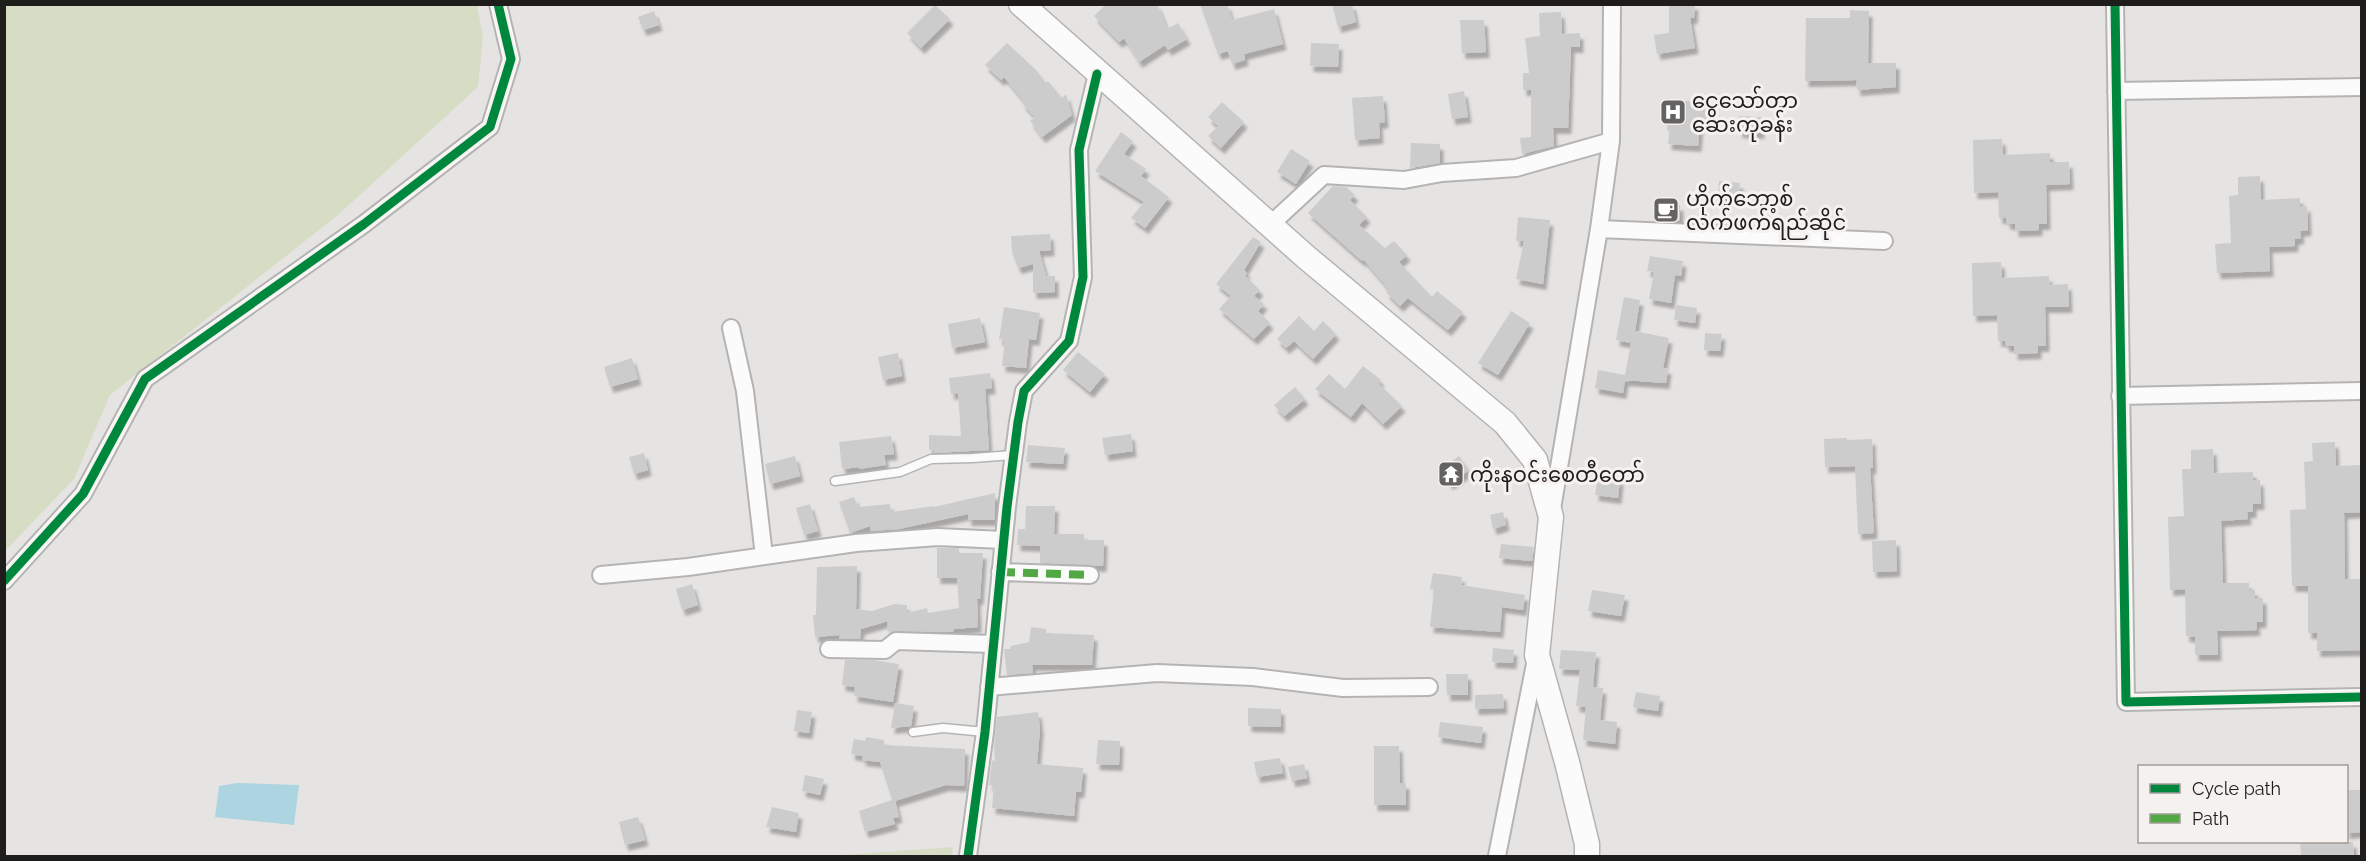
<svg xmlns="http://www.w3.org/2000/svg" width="2366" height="861" viewBox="0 0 2366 861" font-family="Raleway,'Noto Sans Myanmar',sans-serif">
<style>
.green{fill:#d6ddc4}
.water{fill:#acd4e1}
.building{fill:#cdcccc;filter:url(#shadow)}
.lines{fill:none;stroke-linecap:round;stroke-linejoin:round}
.service-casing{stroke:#b5b4b3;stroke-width:11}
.minor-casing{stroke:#b5b4b3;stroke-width:20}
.secondary-casing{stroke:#b5b4b3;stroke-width:27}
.service{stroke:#fbfbfb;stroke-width:8}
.minor{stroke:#fbfbfb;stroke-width:16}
.secondary{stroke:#fbfbfb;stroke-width:24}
.quiet{stroke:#52a943;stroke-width:8;stroke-dasharray:15 8;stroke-linecap:butt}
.cycleway-casing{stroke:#f5f1ef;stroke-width:13}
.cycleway{stroke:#00873e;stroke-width:9}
.labels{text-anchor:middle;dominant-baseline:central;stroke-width:6;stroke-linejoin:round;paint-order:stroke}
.poi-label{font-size:21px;fill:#1e1d1c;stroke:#f5f1ef;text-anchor:start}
</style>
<defs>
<filter id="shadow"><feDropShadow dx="3.5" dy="6" stdDeviation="1.5" flood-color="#0004"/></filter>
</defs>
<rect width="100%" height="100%" fill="#e6e4e3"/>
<path class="green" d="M5 4 477 5 483 37 478 87 338 215 110 395 74 479 5 551Z
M953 847 952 856H829Z"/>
<path class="water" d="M237 783 299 785 294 825 215 817 219 786Z"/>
<path class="building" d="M1106 4H1157L1167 29 1178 23 1187 39 1168 50 1165 45 1139 62 1124 38 1119 42 1094 16Z
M1200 4H1227L1232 20 1274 9 1283 44 1244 54 1245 60 1232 64 1228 51 1218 54Z
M1332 4H1352L1356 22 1338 27Z
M1669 4H1695L1694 18H1690L1695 48 1657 54 1654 35 1669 33Z
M935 5 950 19 921 48 907 33Z
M1850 10 1869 11 1868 63H1896V87L1857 90 1856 80 1805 81 1806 18H1850Z
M654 11 659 25 643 30 638 17Z
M1561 12 1562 34 1580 33V47H1571L1568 128H1553L1554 146 1522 154 1520 138 1531 137V90H1523V73H1529L1525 38 1540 36 1539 13Z
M1460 20H1484L1486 52 1462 53Z
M1007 43 1035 69 1046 83 1048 81 1062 98 1066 94 1072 115 1042 137 1030 121 1035 117 1022 103 1024 101 1004 77 1001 80 985 65Z
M1311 43 1339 44 1338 67 1310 66Z
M1464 91 1468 117 1452 119 1448 94Z
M1383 96 1385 122 1379 123 1380 138 1355 140 1352 98Z
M1665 101H1709V120L1700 121 1698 146 1668 144 1670 125H1665Z
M1222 102 1244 122 1221 148 1208 136 1218 126 1208 117Z
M1739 116 1761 117V133L1739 132Z
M1121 132 1133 141 1124 154 1146 169 1141 176 1169 197 1145 228 1131 218 1144 202 1095 171Z
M2002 139 2003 155 2050 153V162H2069L2070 184 2046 185 2047 224H2039V230L2015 231V224H2007L2006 218H1999L1998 192 1974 193 1973 140Z
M1411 143 1440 144V163L1410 168Z
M1291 149 1310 161 1296 184 1277 172Z
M2260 176 2261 200 2300 198V207L2307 206 2308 230 2300 231 2301 238 2295 239V246L2269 247 2270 271 2217 273 2215 244 2231 243 2229 196 2238 195V177Z
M1719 181 1740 183 1738 199 1718 197Z
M1333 186 1346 187 1355 195 1350 200 1367 217 1359 225 1385 248 1394 241 1407 255 1399 262 1432 297 1437 291 1463 312 1448 330 1408 298 1400 306 1386 292 1389 289 1363 259 1362 261 1308 213Z
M1654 205H1680V221L1653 220Z
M1518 217 1550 220 1543 284 1516 279 1524 241H1516Z
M1050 234 1051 250 1039 251 1046 276H1055V292L1033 293V264L1018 268 1012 252 1011 236Z
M1253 237 1261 242 1244 270 1247 273 1245 276 1260 290 1254 296 1264 304 1258 311 1270 323 1254 339 1219 309 1231 296 1216 284Z
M1650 256 1683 261 1681 276 1675 275 1671 303 1649 299 1654 272 1647 271Z
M2001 262 2002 278 2049 276 2050 285 2068 284 2069 307H2045L2046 346H2038V353L2014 354V346H2006L2005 341H1998L1997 315 1973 316 1972 263Z
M1624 297 1640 300 1635 331 1669 338 1663 368H1668L1666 383 1625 380 1623 393 1595 388 1598 370 1625 375 1631 343 1616 340Z
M1676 305 1697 308 1695 323 1674 320Z
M1004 307 1040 313 1036 340 1029 339 1026 368 1002 366 1005 338 999 340Z
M1511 311 1530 323 1498 375 1478 363Z
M1299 316 1314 331 1323 321 1336 334 1313 359 1294 341 1286 348 1277 339Z
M980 318 985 342 952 348 948 324Z
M1705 333 1722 334 1720 351 1704 350Z
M1078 352 1105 374 1090 392 1063 370Z
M898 353 902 376 883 380 878 357Z
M632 358 638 379 610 387 604 367Z
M1363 366 1381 380 1378 383 1402 406 1383 424 1362 403 1351 417 1315 389 1329 374 1345 389Z
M990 373 992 388 985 389 989 450 934 453V451L929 450V435L961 436 958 393 951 394 949 378Z
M1295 387 1305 399 1284 416 1274 405Z
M1131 434 1133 451 1105 455 1102 438Z
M891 436 894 454 884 455 886 465 859 469V467L842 469 839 442Z
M1847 438V440L1872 439 1873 468H1870L1874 533 1858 534 1855 466 1825 467 1824 439Z
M2335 442 2336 466 2361 465V512L2344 513 2345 579H2361V650L2317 651V633H2308V586H2292L2290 510 2306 509 2304 462 2313 461 2312 443Z
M1028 445 1065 448 1063 464 1026 462Z
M2213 449 2214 473 2253 472V480H2260L2261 504H2253V512H2247L2248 519 2221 521 2223 583H2249V590H2255V598H2263V622H2256L2257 630 2217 631 2218 655H2195V637L2186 636 2185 589 2170 590 2168 517 2184 516 2182 469H2191V450Z
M644 453 648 470 634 474 629 457Z
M795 456 800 476 770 484 765 464Z
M1459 456 1469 470 1450 484 1440 470Z
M1598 476 1620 479 1618 498 1595 495Z
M995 493V520H968V514L899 529 871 531 870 526 850 533 839 502 854 497 858 507 890 504 891 512 934 506V507Z
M810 504 818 531 804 535 796 508Z
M1026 506H1055L1054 534H1084V540H1104L1103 566 1040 563V546L1017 545 1018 529H1025Z
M1503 512 1506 525 1493 529 1490 515Z
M1896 540 1897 571 1873 572 1872 541Z
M1501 544 1534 547 1532 561 1499 558Z
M937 548H959V553H983L980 599H977L978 627 954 629V631L949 632H892L887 631 888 621 861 629 860 639H839L840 635 815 637 813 615H816L817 567 857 566 856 609 872 611 894 604 907 605V613L927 608 928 613 959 608 957 578H937Z
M1433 573 1462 577 1461 585 1525 595 1523 610 1502 607 1500 632 1430 627 1434 589H1430Z
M692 584 698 605 682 610 676 589Z
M1592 590 1625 595 1621 616 1588 611Z
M1031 627 1046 629V633L1094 635 1092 665H1032L1033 673 1007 675 1004 649H1010L1011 646 1029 642Z
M1493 648 1514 650 1513 663 1492 662Z
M1561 650 1596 652 1593 687 1603 688 1600 720 1617 722 1615 744 1583 740 1586 707 1576 706 1580 670 1559 669Z
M845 660H873L899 664 893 702 854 696 855 687 842 685Z
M1446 674H1468V695H1447Z
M1636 692 1660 696 1658 711 1633 707Z
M1503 694 1504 708 1475 709V695Z
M895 703 914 706 911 726 891 728Z
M1248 708 1281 709V727L1248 726Z
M797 710 812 712 809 733 794 731Z
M1038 712 1040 729 1037 764 1083 768 1081 792H1076L1074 816 992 808 994 785H989L992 760 995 761 994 746 997 717Z
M1440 722 1483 727 1481 743 1438 737Z
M866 737 884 740V745L965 749 964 786 946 785 895 801 899 817 893 818 895 824 865 832 859 811 892 800 880 762 862 760 863 756 851 754 854 739 865 741Z
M1098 740 1120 741 1119 765 1096 764Z
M1374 746H1399L1400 783H1406V805H1374Z
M1280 758 1283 773 1257 777 1254 762Z
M1304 764 1307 778 1292 781 1288 767Z
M805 775 824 779 820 795 802 791Z
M2346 790H2361V832L2346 833Z
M772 807 799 813 796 832 766 827Z
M638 817 645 840 625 845 619 822Z
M2300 842H2353L2354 856H2301Z"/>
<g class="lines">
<defs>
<path id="service" d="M835 481 900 472 931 459 973 458 1013 455
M913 732 943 728 985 732"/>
<path id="minor" d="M2115 4 2126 702 2362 697
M2116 91 2362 87
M1270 225 1324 175 1404 180 1442 173 1516 168 1611 141
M1599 229 1884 241
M731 328 745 391 764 556
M2120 396 2362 391
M1552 509 1599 229 1611 141 1612 4
M1000 572 1090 575
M601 575 688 567 856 543 938 537 1003 540
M4 581 83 494 145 379 364 224 490 127 511 59 498 4
M829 649 885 650 896 641 993 644
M989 687 1157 673 1253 677 1343 688 1429 687
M968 856 985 732 1007 507 1018 422 1024 391 1069 341 1083 277 1079 150 1097 74
M1497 856 1536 659"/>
<path id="secondary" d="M1021 4 1306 257 1505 423 1535 460 1551 517 1537 655 1567 762 1587 844V856"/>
</defs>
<use href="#service" class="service-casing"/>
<use href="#minor" class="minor-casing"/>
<use href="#secondary" class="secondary-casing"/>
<use href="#service" class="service"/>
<use href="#minor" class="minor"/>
<use href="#secondary" class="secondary"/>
<path class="quiet" d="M1000 572 1090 575"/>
<defs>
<path id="cycleway" d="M2115 4 2126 702 2362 697
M4 581 83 494 145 379 364 224 490 127 511 59 498 4
M968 856 985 732 1007 507 1018 422 1024 391 1069 341 1083 277 1079 150 1097 74"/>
</defs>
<use href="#cycleway" class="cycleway-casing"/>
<use href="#cycleway" class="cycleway"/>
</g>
<defs>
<symbol id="hospital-square" viewBox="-11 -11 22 22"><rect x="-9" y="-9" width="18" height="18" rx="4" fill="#646362" stroke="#f5f1ef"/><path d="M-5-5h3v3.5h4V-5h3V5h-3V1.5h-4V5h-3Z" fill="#fff"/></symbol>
<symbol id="cafe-square" viewBox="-11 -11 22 22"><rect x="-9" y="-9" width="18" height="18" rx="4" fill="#646362" stroke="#f5f1ef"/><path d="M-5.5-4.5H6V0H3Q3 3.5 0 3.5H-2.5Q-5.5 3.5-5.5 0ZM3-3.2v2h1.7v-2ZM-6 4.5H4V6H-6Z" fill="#fff"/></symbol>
<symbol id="temple-square" viewBox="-11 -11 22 22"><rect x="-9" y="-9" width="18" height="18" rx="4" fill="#646362" stroke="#f5f1ef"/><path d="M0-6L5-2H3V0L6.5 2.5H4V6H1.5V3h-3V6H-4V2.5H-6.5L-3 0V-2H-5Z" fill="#fff"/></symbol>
</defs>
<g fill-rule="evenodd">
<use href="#hospital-square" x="1658" y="97" width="30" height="30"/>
<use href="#cafe-square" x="1651" y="195" width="30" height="30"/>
<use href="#temple-square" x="1436" y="459" width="30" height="30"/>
</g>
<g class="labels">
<g class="poi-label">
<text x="1692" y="100">ငွေသော်တာ<tspan x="1692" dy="24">ဆေးကုခန်း</tspan></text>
<text x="1686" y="198">ဟိုက်ဘော့စ်<tspan x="1686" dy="24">လက်ဖက်ရည်ဆိုင်</tspan></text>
<text x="1470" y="474">ကိုးနဝင်းစေတီတော်</text>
</g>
</g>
<rect width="2366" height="861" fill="none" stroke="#1e1d1c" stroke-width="12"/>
<rect x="2138" y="765" width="210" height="78" fill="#f5f1ef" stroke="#9f9c9b" stroke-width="1.5"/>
<rect x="2150" y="784" width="30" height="9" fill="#00873e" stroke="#9f9c9b" stroke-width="1.5"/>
<text x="2192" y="795" font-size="18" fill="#1e1d1c">Cycle path</text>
<rect x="2150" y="814" width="30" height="9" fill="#52a943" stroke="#9f9c9b" stroke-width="1.5"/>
<text x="2192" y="825" font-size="18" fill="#1e1d1c">Path</text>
</svg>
